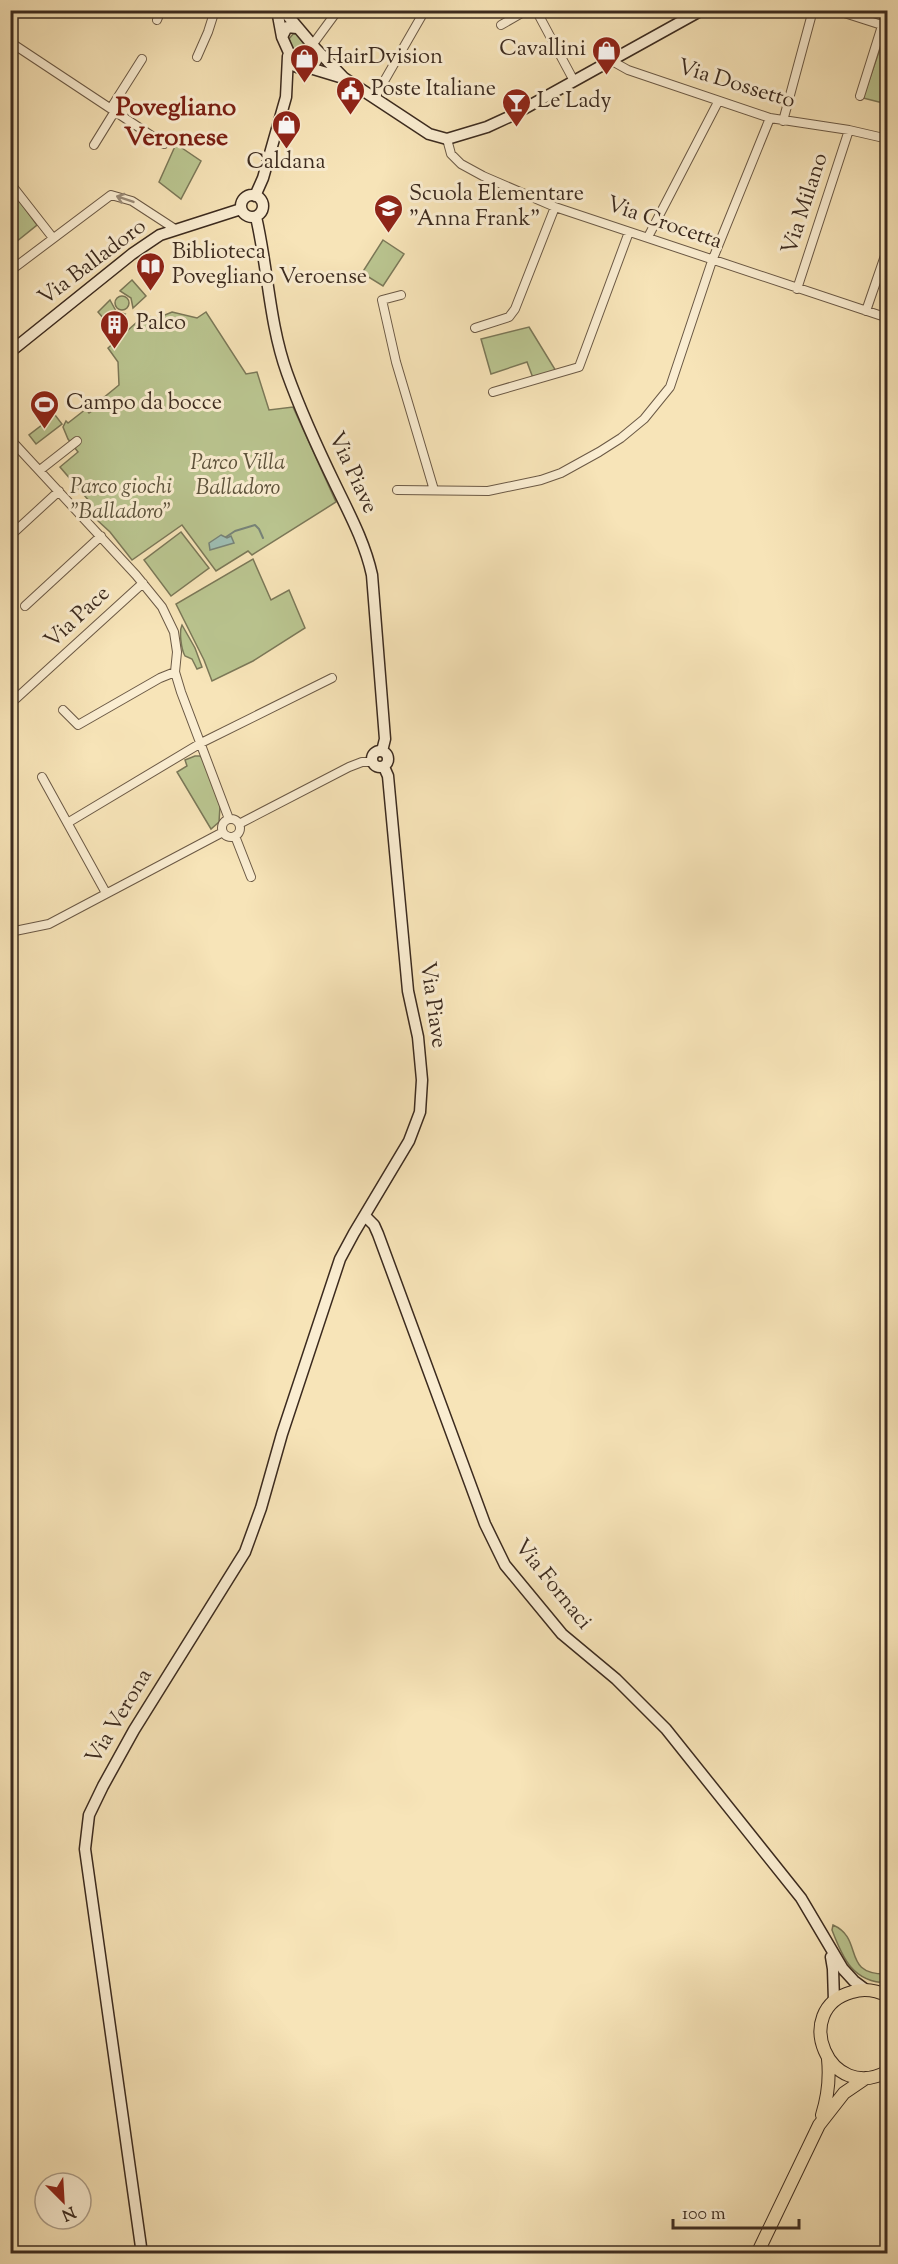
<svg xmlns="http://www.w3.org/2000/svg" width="898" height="2264" viewBox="0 0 898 2264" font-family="'Sorts Mill Goudy',serif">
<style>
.green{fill:#bac590;stroke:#7b7858;stroke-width:1.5}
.water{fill:#9ebeb4;stroke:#778378;stroke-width:1.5}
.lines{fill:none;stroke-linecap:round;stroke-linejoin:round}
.stream{stroke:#778378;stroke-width:2}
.street-casing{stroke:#6b5945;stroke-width:10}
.secondary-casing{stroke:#3c2b1f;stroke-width:13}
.primary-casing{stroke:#3c2b1f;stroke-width:14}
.street{stroke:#faedd1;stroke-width:8}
.secondary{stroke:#faedd1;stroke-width:10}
.primary{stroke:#f7e4b8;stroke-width:12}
.oneway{stroke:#9b8c78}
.labels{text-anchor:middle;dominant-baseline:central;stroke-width:6;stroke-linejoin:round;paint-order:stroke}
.poi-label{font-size:22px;fill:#3c2b1f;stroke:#faedd1;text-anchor:start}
.street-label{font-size:22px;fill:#3c2b1f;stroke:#faedd1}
.park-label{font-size:22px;font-style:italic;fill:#5c523b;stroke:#faedd1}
.quarter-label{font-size:26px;font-weight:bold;fill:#7a1f14;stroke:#faedd1}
</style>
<rect width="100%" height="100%" fill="#f7e4b8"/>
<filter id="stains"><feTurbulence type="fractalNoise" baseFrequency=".00333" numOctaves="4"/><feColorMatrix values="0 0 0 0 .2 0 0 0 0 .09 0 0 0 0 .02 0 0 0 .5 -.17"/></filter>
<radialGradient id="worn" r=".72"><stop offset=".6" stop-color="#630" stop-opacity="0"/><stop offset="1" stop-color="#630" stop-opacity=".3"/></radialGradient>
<path class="green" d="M293 34H297L310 53 305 63H301L295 58 289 39Z
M885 34 887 35V104L863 98Z
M176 144 201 161 181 199 159 182Z
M11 189 37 225 11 246Z
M383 240 404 254 383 286 362 273Z
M132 280 146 296 133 308 131 298 120 291Z
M115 303a7 7 0 1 1 14 0a7 7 0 1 1-14 0Z
M110 300 116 311 125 314 111 327 98 312Z
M172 312 197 318 206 312 246 374 257 372 269 410 293 407 336 502 252 555 248 551 216 571 182 525 132 560 110 532 84 508 90 502 60 467 78 452 68 439 63 427 66 421 68 423 86 409 89 413 98 407 96 404 119 385 118 362 108 348 147 313 153 320Z
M529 327 556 371 533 378 527 362 491 374 481 339Z
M55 415 62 424 36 444 29 435Z
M181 532 209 568 171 596 144 560Z
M253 559 271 600 289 590 305 628 253 661 212 681 204 660 176 604Z
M182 625 195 648 202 667 197 669 192 659 185 656C181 649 179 631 182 625Z
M195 756H200L204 760 220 806 219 822 211 829 177 772 187 766 185 760Z
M833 1925C865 1939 840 1975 887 1974V1983C853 1982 843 1959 832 1930Z"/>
<path class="water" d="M221 535 227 538 231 536 234 543 210 550 209 543Z"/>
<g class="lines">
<path class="stream" d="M226 537 235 531 255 525 259 529 263 538"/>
<defs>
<path id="street" d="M536 10 574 81
M835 10 888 27
M157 20 161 10
M501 25 527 10
M10 42 164 144
M313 44 338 10
M197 57 208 32 215 10
M612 61 628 70 770 118 849 130 888 139
M860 96 887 10
M375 97 425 10
M111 108 142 59
M783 121 813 10
M447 139 451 154 461 164 483 176 555 207 888 318
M94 145 115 111
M10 183 53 238
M648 237 718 102
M10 271 111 195 132 201 175 229
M797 289 849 130
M401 295 382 300 396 362 434 490
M866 311 888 247
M475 328 509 317 515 309 555 207
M493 392 579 367 629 232
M10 439 136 575 162 607 174 632 177 652 175 672 181 692 229 819
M40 470 77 441
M397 490 488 491 541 480 561 473 599 452 621 438 644 419 670 387 712 261 770 118
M10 536 59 491
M25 606 101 536
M10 704 143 583
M63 710 78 725 160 678 175 672
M42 777 106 893
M222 828a9 9 0 1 1 18 0a9 9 0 1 1-18 0Z
M69 822 201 743 332 678
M239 824 349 767 362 762H372
M235 836 251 877
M10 932 49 924 223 832"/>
<path id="secondary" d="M277 10 282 37
M283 10 316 49V61L310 68 304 70 295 66 282 37 287 27 297 28
M316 49 344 78 429 134 447 139 487 127 511 116 702 10
M310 68 343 78
M241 206a11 11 0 1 1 22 0a11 11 0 1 1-22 0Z
M255 196 263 178 286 97 288 56
M256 217C268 268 269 323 287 373 301 412 318 449 336 486 350 515 365 543 372 575L385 739 382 751
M10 352 132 254 160 235 241 209
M372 759a8 8 0 1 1 16 0a8 8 0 1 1-16 0Z
M365 1216 374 1225 378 1234 485 1524 505 1565 562 1634 616 1679 666 1729 801 1898 843 1969 854 1981 866 1990
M831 1957 833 1969 834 2001
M142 2254 85 1849 89 1815 103 1786 134 1730 245 1552 261 1508 282 1434 340 1259 354 1233 409 1141 420 1112 422 1080 418 1037 408 991 388 776 384 767"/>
<path id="primary" d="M888 1996C876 1990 864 1988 852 1992 790 2009 829 2105 888 2071
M822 2115C828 2096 830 2079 828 2059
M757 2254 819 2125 844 2093 866 2078"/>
</defs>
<use href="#street" class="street-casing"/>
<use href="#secondary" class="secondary-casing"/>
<use href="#primary" class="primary-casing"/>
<use href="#street" class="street"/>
<use href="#secondary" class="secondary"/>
<use href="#primary" class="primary"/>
</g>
<defs><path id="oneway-shaft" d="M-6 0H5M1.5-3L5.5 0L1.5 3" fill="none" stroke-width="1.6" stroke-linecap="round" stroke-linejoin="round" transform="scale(1.5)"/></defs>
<use class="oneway" href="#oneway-shaft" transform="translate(125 199) rotate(-161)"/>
<defs>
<symbol id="shop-pin" viewBox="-11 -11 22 30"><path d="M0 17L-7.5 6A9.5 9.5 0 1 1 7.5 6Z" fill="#8f2418" stroke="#faedd1"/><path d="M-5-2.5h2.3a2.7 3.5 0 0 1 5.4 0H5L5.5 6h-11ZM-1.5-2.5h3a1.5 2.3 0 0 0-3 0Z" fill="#fff"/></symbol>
<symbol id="civic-pin" viewBox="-11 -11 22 30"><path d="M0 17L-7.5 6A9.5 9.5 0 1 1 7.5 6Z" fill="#8f2418" stroke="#faedd1"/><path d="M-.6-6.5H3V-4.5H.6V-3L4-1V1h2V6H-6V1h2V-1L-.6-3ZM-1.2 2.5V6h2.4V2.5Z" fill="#fff"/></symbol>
<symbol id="bar-pin" viewBox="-11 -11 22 30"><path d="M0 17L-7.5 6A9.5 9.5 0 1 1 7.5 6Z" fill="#8f2418" stroke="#faedd1"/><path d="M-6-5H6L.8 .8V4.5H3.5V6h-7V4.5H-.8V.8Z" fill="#fff"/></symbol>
<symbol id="school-pin" viewBox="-11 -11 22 30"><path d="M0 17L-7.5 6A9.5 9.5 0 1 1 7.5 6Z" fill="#8f2418" stroke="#faedd1"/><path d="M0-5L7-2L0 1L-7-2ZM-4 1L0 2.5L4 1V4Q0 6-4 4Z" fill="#fff"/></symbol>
<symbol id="library-pin" viewBox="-11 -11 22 30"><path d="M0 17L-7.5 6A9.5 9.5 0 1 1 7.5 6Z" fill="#8f2418" stroke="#faedd1"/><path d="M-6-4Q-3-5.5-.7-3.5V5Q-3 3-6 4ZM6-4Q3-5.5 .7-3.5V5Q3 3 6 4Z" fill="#fff"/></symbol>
<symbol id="building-pin" viewBox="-11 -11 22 30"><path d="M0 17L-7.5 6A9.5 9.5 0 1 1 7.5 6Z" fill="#8f2418" stroke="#faedd1"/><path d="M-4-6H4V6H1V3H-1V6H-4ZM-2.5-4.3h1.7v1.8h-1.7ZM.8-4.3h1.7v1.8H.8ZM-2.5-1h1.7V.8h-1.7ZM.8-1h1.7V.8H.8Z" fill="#fff"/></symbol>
<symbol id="stadium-pin" viewBox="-11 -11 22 30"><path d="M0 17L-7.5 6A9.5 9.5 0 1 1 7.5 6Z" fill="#8f2418" stroke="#faedd1"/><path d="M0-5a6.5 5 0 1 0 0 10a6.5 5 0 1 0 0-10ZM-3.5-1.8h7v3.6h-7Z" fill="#fff"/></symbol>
</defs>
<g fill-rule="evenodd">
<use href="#shop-pin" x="590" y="34" width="33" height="45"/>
<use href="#shop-pin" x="288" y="42" width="33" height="45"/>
<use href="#civic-pin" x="334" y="74" width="33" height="45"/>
<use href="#bar-pin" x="500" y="86" width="33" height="45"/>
<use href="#shop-pin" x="270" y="108" width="33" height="45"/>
<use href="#school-pin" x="372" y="192" width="33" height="45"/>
<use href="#library-pin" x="134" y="250" width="33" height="45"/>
<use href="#building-pin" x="98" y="308" width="33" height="45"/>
<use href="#stadium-pin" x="28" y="388" width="33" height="45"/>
</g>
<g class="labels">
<g class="poi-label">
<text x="586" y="50" text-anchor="end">Cavallini</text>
<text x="326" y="58">HairDvision</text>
<text x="371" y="90">Poste Italiane</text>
<text x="537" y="102">Le Lady</text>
<text x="286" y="163" text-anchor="middle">Caldana</text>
<text x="409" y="195">Scuola Elementare<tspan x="409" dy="25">"Anna Frank"</tspan></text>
<text x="172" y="253">Biblioteca<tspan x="172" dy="25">Povegliano Veroense</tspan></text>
<text x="136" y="324">Palco</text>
<text x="66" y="404">Campo da bocce</text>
</g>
<g class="street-label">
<text transform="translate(736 85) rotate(17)">Via Dossetto</text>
<text transform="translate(806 204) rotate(-72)">Via Milano</text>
<text transform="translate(664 224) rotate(19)">Via Crocetta</text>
<text transform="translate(93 263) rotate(-37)">Via Balladoro</text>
<text transform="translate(352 473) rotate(65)">Via Piave</text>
<text transform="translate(78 618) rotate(-43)">Via Pace</text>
<text transform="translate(432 1005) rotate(82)">Via Piave</text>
<text transform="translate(552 1585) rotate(51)">Via Fornaci</text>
<text transform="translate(120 1717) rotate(-59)">Via Verona</text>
</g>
<g class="park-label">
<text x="238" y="464">Parco Villa<tspan x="238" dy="25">Balladoro</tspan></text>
<text x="121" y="488">Parco giochi<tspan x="121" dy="25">"Balladoro"</tspan></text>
</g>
<g class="quarter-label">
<text x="176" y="108">Povegliano<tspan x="176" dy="30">Veronese</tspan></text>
</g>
</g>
<rect width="898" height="2264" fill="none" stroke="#f7e4b8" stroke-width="36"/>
<rect x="12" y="12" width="874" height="2240" fill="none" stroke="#3c2b1f" stroke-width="3"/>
<rect x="18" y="18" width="862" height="2228" fill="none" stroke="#3c2b1f" stroke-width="1.5"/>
<g transform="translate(63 2201) rotate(156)"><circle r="28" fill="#faedd1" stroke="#ae9f8a" stroke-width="1.5"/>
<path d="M0-4.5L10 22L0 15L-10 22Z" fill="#8f2418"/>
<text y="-9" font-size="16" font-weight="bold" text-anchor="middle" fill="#3c2b1f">N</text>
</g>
<path d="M673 2219v9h126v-9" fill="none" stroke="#3c2b1f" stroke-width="3"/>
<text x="682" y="2219" font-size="18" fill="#3c2b1f" stroke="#faedd1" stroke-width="4.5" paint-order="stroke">100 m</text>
<rect width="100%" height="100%" filter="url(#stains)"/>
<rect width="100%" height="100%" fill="url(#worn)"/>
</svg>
